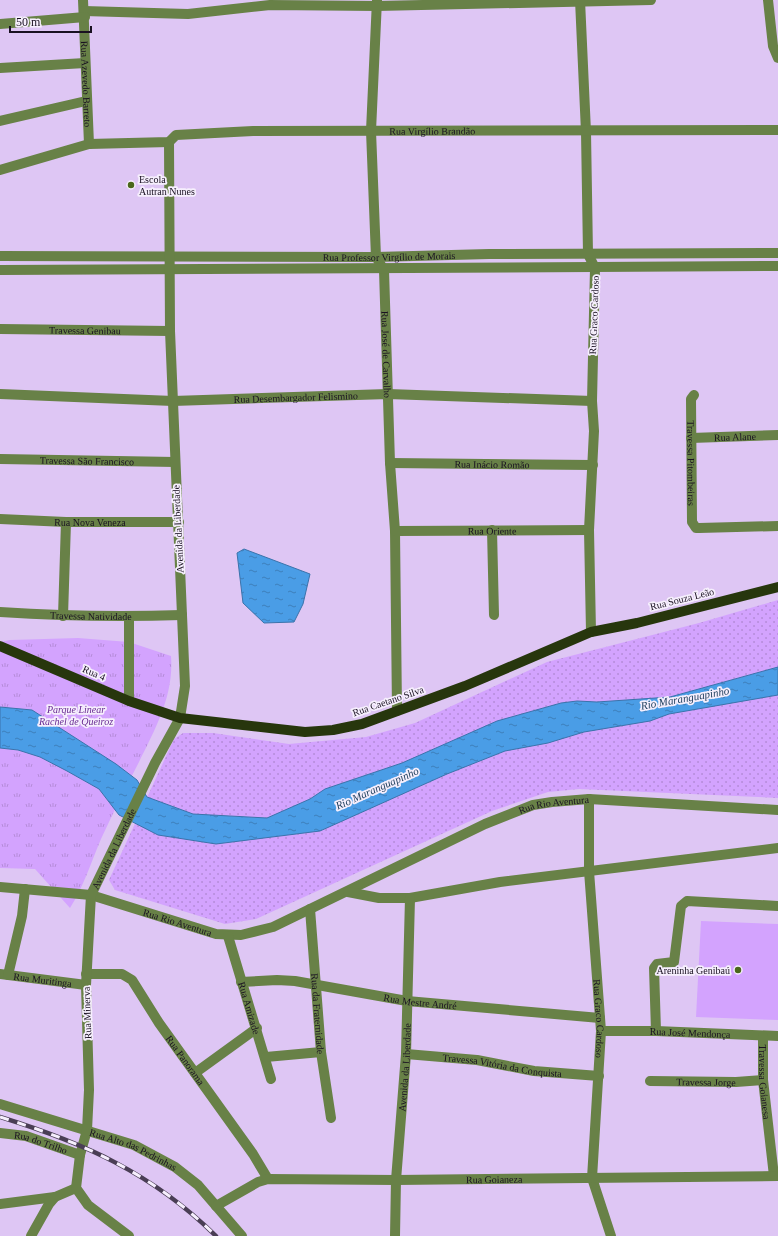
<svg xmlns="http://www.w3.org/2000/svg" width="778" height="1236" viewBox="0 0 778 1236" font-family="Georgia,serif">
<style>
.grass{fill:url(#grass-dots)}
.park{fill:url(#park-tufts)}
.pitch{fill:#d3a3fe}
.water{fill:url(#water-ripples);stroke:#3b73ab}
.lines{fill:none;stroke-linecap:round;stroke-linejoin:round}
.minor{stroke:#688147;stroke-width:10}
.major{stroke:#27360d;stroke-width:10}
.rail-casing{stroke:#4a3e55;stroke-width:4.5}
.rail{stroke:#f6effd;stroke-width:3;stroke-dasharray:9;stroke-linecap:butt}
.poi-dot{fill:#4a671a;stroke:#f6effd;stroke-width:1.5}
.labels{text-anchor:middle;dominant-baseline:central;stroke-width:3.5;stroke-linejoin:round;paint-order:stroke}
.street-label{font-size:10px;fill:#191121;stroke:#f6effd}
.poi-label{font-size:10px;fill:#191121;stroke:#f6effd;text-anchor:start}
.park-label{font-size:10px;font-style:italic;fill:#682a92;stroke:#f6effd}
.water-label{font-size:11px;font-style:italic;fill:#193a59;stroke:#f6effd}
</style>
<defs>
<pattern id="grass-dots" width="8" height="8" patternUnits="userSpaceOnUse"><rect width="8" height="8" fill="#d3a3fe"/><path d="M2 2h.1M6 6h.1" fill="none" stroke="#b58bd9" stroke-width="1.8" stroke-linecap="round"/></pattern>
<pattern id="park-tufts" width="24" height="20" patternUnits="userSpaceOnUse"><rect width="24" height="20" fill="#d3a3fe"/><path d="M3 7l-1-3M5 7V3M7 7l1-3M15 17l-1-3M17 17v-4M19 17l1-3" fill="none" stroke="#b58bd9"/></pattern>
<pattern id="water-ripples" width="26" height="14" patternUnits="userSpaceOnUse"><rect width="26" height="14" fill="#4a9de6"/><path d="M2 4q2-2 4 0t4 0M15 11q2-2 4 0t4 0" fill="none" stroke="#3d7fba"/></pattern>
</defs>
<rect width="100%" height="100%" fill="#dec6f4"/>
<path class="grass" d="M778 600V798L579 789 548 792 492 811 256 919 225 924 115 890 109 880 174 739 183 733H213L289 744 366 737 415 723 547 662 699 623Z"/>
<path class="park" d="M78 638 129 642 171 656C174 695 156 728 139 762 126 787 113 813 101 839 91 862 84 886 70 908L35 869 0 868V642L10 640Z"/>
<path class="pitch" d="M701 921 778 924V1020L696 1017Z"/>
<path class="water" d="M244 549 310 574 303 604 294 622 264 623 243 603 237 553Z
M778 667V695L669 714 650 721 584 732 548 743 505 751 447 774 320 831 216 844 158 835 119 815 99 789 67 771 40 757 18 750 0 748V707L32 710 116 764 137 780 147 797 193 814 267 818 310 799 325 789 402 763 497 721 561 703 577 701 597 702 670 697Z"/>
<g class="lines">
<g class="minor">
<path id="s1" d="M83 0 89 144"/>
<path id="s2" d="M377 0 371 131 376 257 384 270 390 463 395 531 397 711"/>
<path d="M580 0 586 132 588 254 595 268 592 401 594 431 589 530 591 632"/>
<path d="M768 0 773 46 778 58"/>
<path d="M84 11 188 14 270 5 377 6 651 0"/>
<path d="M0 24 85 17"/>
<path d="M0 68 85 63"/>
<path d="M0 121 86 101"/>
<path id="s3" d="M0 170 89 144 169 142 176 135 253 131 778 130"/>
<path id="s4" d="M0 256 376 257 489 254 778 253"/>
<path d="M0 270 778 266"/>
<path id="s5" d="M0 329 170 331"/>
<path id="s6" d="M0 394 173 401 388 394 592 401"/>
<path id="s7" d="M694 395 691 399 692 522 696 528H699L778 526"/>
<path id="s8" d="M691 438 778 435"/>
<path id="s9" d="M0 459 175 462"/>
<path id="s10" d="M390 463 593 465"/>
<path id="s11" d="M0 519 66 522H179"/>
<path d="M492 530 494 615"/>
<path id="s12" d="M395 531 589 530"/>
<path id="s13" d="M0 612C61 616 121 617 182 615"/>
<path d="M63 616 66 522"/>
<path d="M129 701V617"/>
<path id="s14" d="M589 799V871L601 1031 592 1178 611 1236"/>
<path id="s15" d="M0 887 91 895 216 934 241 935 273 927 485 824 533 805 552 802 589 799 778 810"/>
<path d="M348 892 379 898H410L500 882 778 848"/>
<path id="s16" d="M310 909 321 1052 331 1118"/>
<path id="s17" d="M228 936 271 1079"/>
<path id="s18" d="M0 974 86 985"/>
<path id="s19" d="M86 974H122L132 980 159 1023 253 1154 268 1179"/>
<path d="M8 975 22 916 25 889"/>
<path id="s20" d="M241 982 277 980 295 981 407 1001 600 1018"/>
<path id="s21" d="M601 1031H656L778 1036"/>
<path d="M656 1031 654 968 657 964 674 962 681 906 687 901 778 906"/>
<path id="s22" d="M763 1036V1080L774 1176"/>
<path id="s23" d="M406 1054 477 1060 534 1071 599 1076"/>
<path d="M266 1057 321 1052"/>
<path d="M195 1073 257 1028"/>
<path id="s24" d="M650 1081 736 1082 763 1080"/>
<path id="s25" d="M0 1104 134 1145 175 1167 198 1185 242 1236"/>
<path id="s26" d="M0 1133 26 1136 80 1155"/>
<path d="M0 1204 55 1197"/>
<path id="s27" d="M216 1206 258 1182 268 1179 396 1180 778 1176"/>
<path d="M31 1236 49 1204 55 1197 76 1188"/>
<path id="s28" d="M129 1236 88 1205 76 1188 80 1155 87 1130 89 1090 86 985 91 895 155 763 180 718 185 686 170 331 169 142"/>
<path id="s29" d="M395 1236 396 1180 406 1054 410 898"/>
</g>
<path class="major" d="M0 646 129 701 180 718 305 732 333 730 362 724 465 686 591 632 637 623 778 587"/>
<defs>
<path id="rail" d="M0 1117C84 1143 152 1173 216 1236"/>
</defs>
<use href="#rail" class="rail-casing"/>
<use href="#rail" class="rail"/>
</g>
<g class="poi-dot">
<circle cx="131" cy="185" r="4"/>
<circle cx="738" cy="970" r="4"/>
</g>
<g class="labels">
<g class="street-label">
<text stroke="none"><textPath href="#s1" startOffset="84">Rua Azevedo Barreto</textPath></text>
<text stroke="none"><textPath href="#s3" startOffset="439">Rua Virgílio Brandão</textPath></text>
<text stroke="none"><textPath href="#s4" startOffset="389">Rua Professor Virgílio de Morais</textPath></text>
<text transform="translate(594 315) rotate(-88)">Rua Graco Cardoso</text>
<text stroke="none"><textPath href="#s5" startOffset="85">Travessa Genibau</textPath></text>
<text stroke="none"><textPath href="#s2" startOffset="357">Rua José de Carvalho</textPath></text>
<text stroke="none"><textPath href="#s6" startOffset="296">Rua Desembargador Felismino</textPath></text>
<text stroke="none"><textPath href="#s8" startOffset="44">Rua Alane</textPath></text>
<text stroke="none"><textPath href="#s9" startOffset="87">Travessa São Francisco</textPath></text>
<text stroke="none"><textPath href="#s7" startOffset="69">Travessa Pitombeiras</textPath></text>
<text stroke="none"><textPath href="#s10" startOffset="102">Rua Inácio Romão</textPath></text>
<text stroke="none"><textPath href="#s11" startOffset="90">Rua Nova Veneza</textPath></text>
<text transform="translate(178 529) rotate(-93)">Avenida da Liberdade</text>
<text stroke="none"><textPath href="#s12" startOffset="97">Rua Oriente</textPath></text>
<text transform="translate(682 599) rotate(-14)">Rua Souza Leão</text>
<text stroke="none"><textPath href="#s13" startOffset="91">Travessa Natividade</textPath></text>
<text transform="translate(94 673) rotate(23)">Rua 4</text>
<text transform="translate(388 701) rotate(-19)">Rua Caetano Silva</text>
<text stroke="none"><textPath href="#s15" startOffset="588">Rua Rio Aventura</textPath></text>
<text stroke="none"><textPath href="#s28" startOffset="418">Avenida da Liberdade</textPath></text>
<text stroke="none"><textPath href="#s15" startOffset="182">Rua Rio Aventura</textPath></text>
<text stroke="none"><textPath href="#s18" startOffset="43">Rua Muritinga</textPath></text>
<text stroke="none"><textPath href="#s20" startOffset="181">Rua Mestre André</textPath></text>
<text stroke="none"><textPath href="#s17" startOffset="75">Rua Amizade</textPath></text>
<text transform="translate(87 1013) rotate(-92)">Rua Minerva</text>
<text stroke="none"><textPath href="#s16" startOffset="105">Rua da Fraternidade</textPath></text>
<text stroke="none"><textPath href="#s14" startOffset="220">Rua Graco Cardoso</textPath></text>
<text stroke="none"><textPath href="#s21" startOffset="89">Rua José Mendonça</textPath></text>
<text stroke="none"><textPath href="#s19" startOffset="144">Rua Panorama</textPath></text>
<text stroke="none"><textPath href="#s23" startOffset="97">Travessa Vitória da Conquista</textPath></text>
<text stroke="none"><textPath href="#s29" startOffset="169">Avenida da Liberdade</textPath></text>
<text stroke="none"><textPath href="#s24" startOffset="56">Travessa Jorge</textPath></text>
<text stroke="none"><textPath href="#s22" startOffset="46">Travessa Goianesa</textPath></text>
<text stroke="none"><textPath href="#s26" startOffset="42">Rua do Trilho</textPath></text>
<text stroke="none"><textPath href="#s25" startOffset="141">Rua Alto das Pedrinhas</textPath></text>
<text stroke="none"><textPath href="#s27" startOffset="285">Rua Goianeza</textPath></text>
</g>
<g class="poi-label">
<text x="139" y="179">Escola<tspan x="139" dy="12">Autran Nunes</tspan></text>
<text x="730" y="970" text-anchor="end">Areninha Genibaú</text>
</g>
<g class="park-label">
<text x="76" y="709">Parque Linear<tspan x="76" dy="12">Rachel de Queiroz</tspan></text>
</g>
<g class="water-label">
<text transform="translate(685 698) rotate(-10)">Rio Maranguapinho</text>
<text transform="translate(377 788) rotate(-24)">Rio Maranguapinho</text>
</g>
</g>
<path d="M10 26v6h81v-6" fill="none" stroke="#191121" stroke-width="2"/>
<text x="16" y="26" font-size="12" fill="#191121" stroke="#f6effd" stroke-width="3" paint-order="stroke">50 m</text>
</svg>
